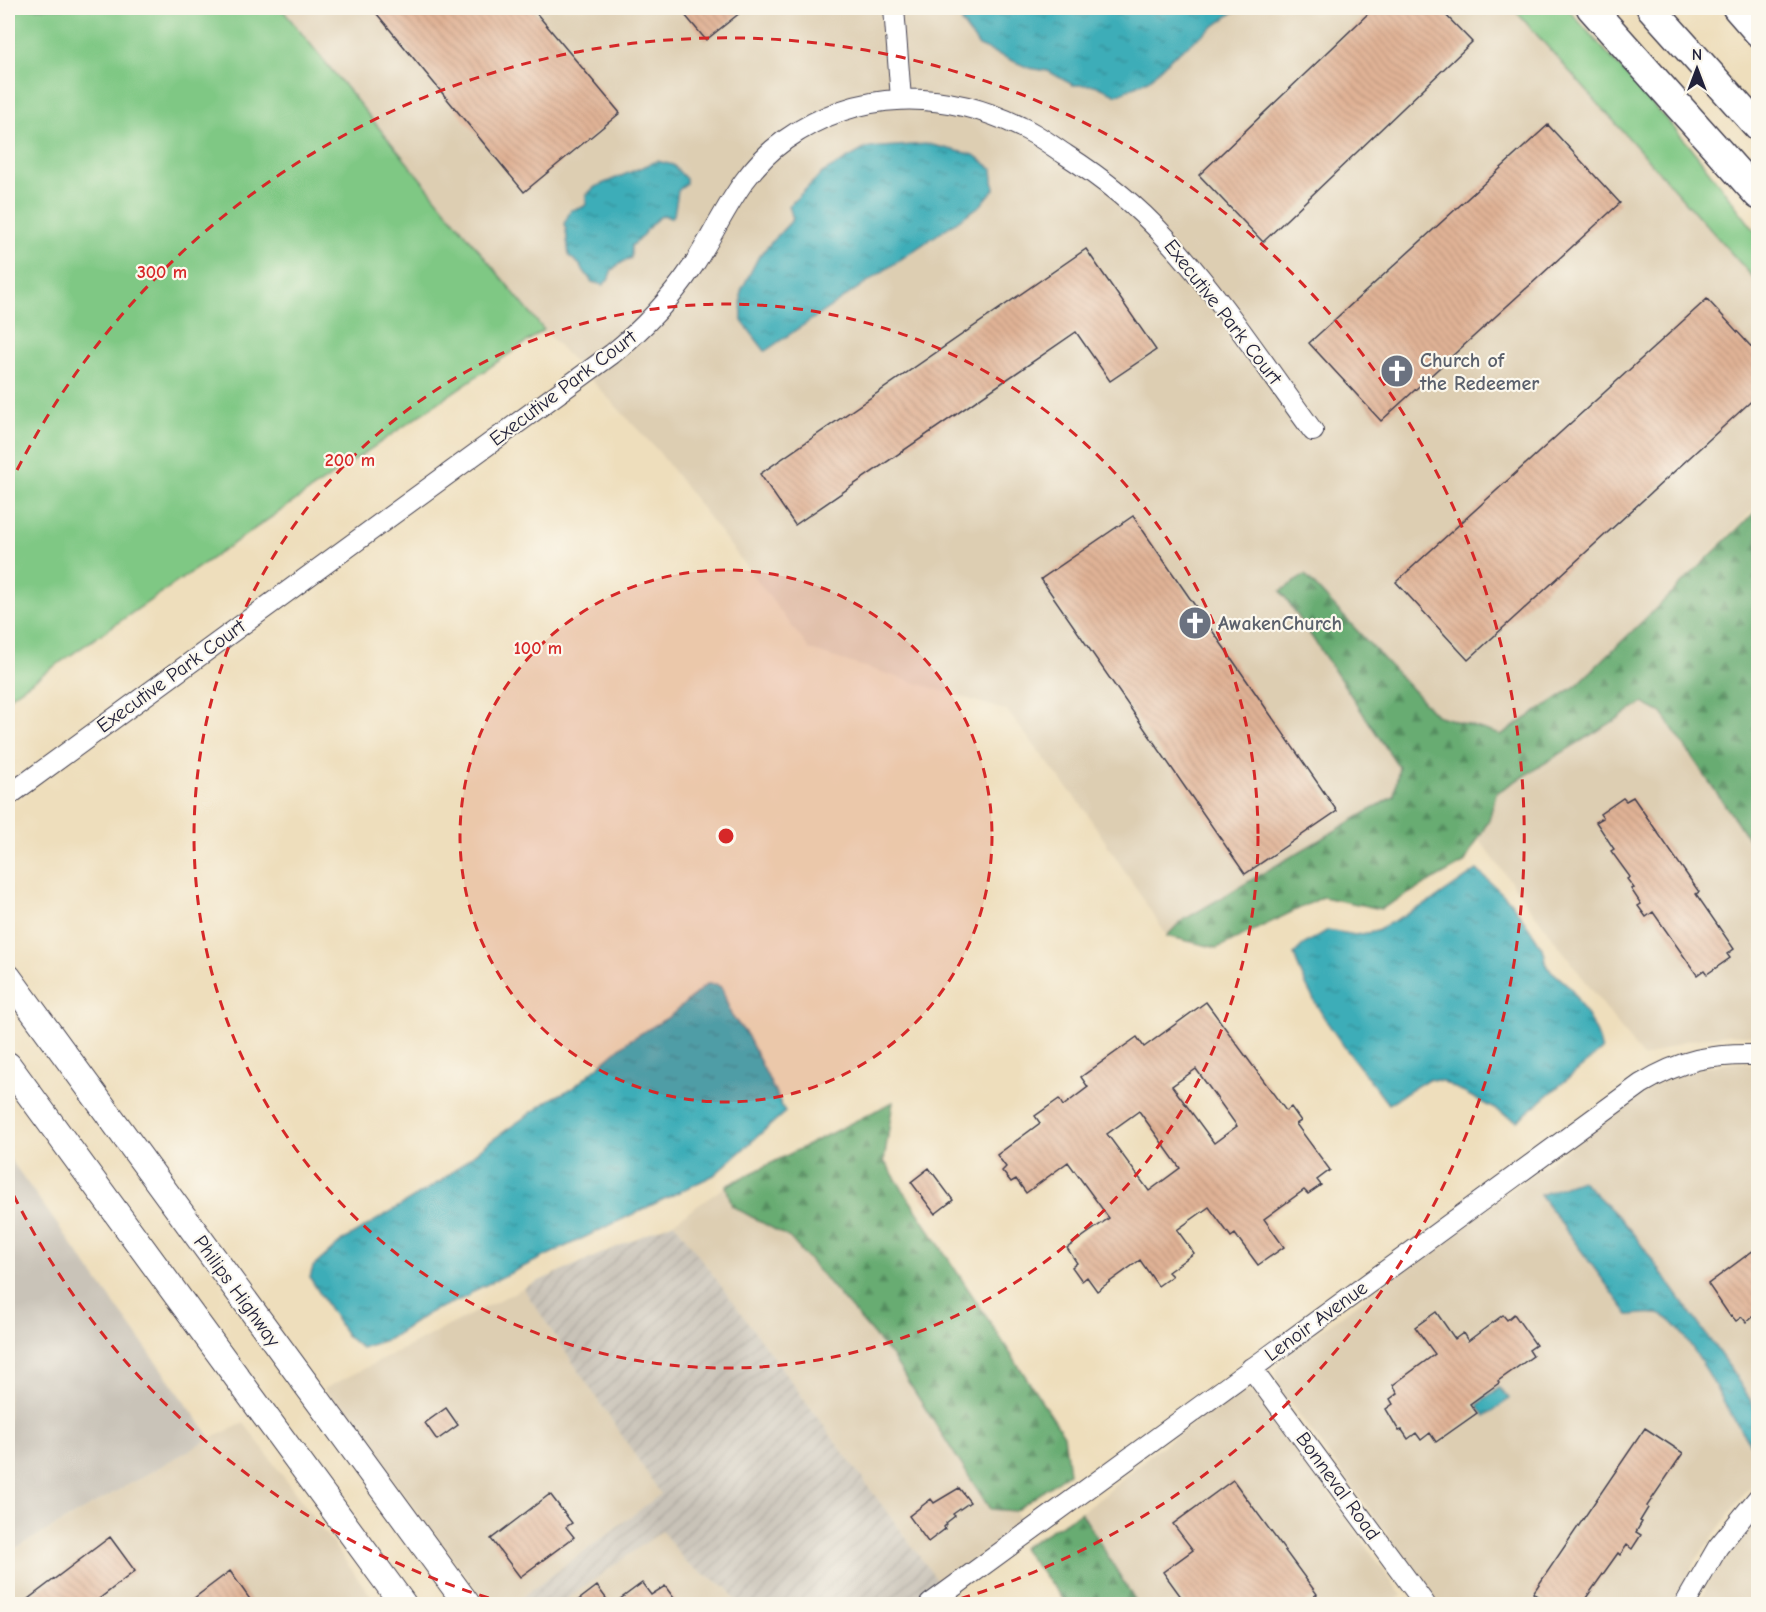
<svg xmlns="http://www.w3.org/2000/svg" width="1766" height="1612" viewBox="0 0 1766 1612" font-family="'Comic Neue',sans-serif">
<style>
.built{fill:#ddceb2}
.industrial{fill:url(#industrial-furrows)}
.railway{fill:#c9c3b8}
.grass{fill:#7fc884;stroke:#507560;stroke-width:1.5}
.forest{fill:url(#forest-firs);stroke:#446756;stroke-width:1.5}
.water{fill:url(#water-ripples);stroke:#30687a;stroke-width:1.5}
.building{fill:url(#building-back-hatch);fill-rule:evenodd}
.lines{fill:none;stroke-linecap:round;stroke-linejoin:round}
.minor-casing{stroke:#413e4e;stroke-width:22}
.major-casing{stroke:#413e4e;stroke-width:28}
.highway-casing{stroke:#413e4e;stroke-width:31}
.minor{stroke:#fff;stroke-width:20}
.major{stroke:#fff;stroke-width:26}
.highway{stroke:#fff;stroke-width:28}
.ring{fill:none;stroke:#d62828;stroke-width:3;stroke-dasharray:10 8}
.labels{text-anchor:middle;dominant-baseline:central;stroke-width:4.5;stroke-linejoin:round;paint-order:stroke}
.street-label{font-size:20px;fill:#22223b;stroke:#fbf7ec}
.worship-label{font-size:20px;font-weight:bold;fill:#5b616d;stroke:#fbf7ec;text-anchor:start}
.centre{fill:#d62828;stroke:#fbf7ec;stroke-width:3}
.ring-label{font-size:18px;text-anchor:middle;font-weight:bold;fill:#d62828;stroke:#fbf7ec;stroke-width:4.5;stroke-linejoin:round;paint-order:stroke}
</style>
<defs>
<pattern id="industrial-furrows" width="10" height="10" patternUnits="userSpaceOnUse" patternTransform="scale(1.5)"><rect width="10" height="10" fill="#c9c3b8"/><path d="M-1 1l2-2M0 10L10 0M9 11l2-2" fill="none" stroke="#aca79f"/></pattern>
<pattern id="forest-firs" width="22" height="20" patternUnits="userSpaceOnUse" patternTransform="scale(1.5)"><rect width="22" height="20" fill="#67ac72"/><path d="M5 1l3.5 6h-7zM16 11l3.5 6h-7z" fill="#548c5f"/></pattern>
<pattern id="water-ripples" width="26" height="14" patternUnits="userSpaceOnUse" patternTransform="scale(1.5)"><rect width="26" height="14" fill="#3dadb8"/><path d="M2 4q2-2 4 0t4 0M15 11q2-2 4 0t4 0" fill="none" stroke="#338c97"/></pattern>
<pattern id="building-back-hatch" width="6" height="6" patternUnits="userSpaceOnUse" patternTransform="scale(1.5)"><rect width="6" height="6" fill="#e0b295"/><path d="M-1 5l2 2M0 0l6 6M5-1l2 2" fill="none" stroke="#c09981"/></pattern>
</defs>
<rect width="100%" height="100%" fill="#fbf7ec"/>
<filter id="ink" filterUnits="userSpaceOnUse"><feTurbulence type="fractalNoise" baseFrequency=".0167" numOctaves="2"/><feDisplacementMap in="SourceGraphic" scale="12" xChannelSelector="R" yChannelSelector="G"/><feConvolveMatrix kernelMatrix="1 2 1 2 8 2 1 2 1" color-interpolation-filters="sRGB"/></filter>
<filter id="wash" filterUnits="userSpaceOnUse"><feTurbulence type="fractalNoise" baseFrequency=".008" numOctaves="4" result="noise"/><feDisplacementMap in="SourceGraphic" scale="24" xChannelSelector="R" yChannelSelector="G"/><feGaussianBlur stdDeviation="1.35" result="paint"/><feColorMatrix in="noise" values="0 0 0 0 0 0 0 0 0 0 0 0 0 0 0 0 0 1.4 0 .05"/><feComposite in="paint" operator="in"/></filter>
<g filter="url(#wash)">
<rect width="100%" height="100%" fill="#eedebc"/>
<path class="built" d="M281 8H1513L1758 283V505L1576 686 1501 735 1180 922 1167 936 1084 809 1007 711 810 650 658 451 544 330Z
M1643 703 1662 713 1758 853V1036L1726 1034 1685 1041 1643 1058 1478 838 1489 820 1496 793Z
M1739 1062 1758 1065V1479L1745 1492 1696 1560 1674 1604H1438L1278 1386 1276 1371 1282 1359 1656 1084 1702 1067Z
M726 1186 732 1206 789 1238 891 1355 990 1509 1015 1511 1021 1524 940 1584 674 1222Z
M523 1288 661 1494 513 1604H487L324 1389Z
M1236 1392H1248L1260 1397 1402 1596 1389 1604H1137L1081 1512 1102 1497 1151 1454Z
M244 1423 377 1604H8V1554L211 1438Z
M1758 1511V1604H1699L1720 1555Z
M662 1531 687 1564 727 1589 738 1604H569L566 1599Z"/>
<path class="industrial" d="M674 1222 940 1584 913 1604H738L727 1588 687 1564 662 1531 567 1599 569 1604H513L661 1494 523 1288Z"/>
<path class="railway" d="M8 1156 211 1438 8 1553Z"/>
<path class="grass" d="M8 8H281L544 330 8 698Z
M1513 8H1567L1689 145 1758 235V283Z"/>
<path class="forest" d="M1758 509V853L1662 713 1643 703 1496 793 1489 820 1464 863 1381 909 1323 897 1217 948 1167 936 1180 922 1394 796 1399 767 1281 591 1305 575 1436 715 1501 735 1576 686Z
M893 1102 884 1161 1064 1435 1069 1473 1015 1511 990 1509 891 1355 790 1238 732 1206 726 1186Z
M1081 1512 1137 1604H1067L1022 1548Z"/>
<path class="water" d="M962 8H1239L1172 57 1150 79 1117 95 1095 85H1073L1048 71 1029 68 979 46 962 23Z
M928 144 974 155 992 169 994 189 981 205 765 351 742 321 741 291 759 256 793 219 789 206 822 173 866 148Z
M657 161 673 165 686 179V183L678 191 674 215 670 218 664 215C650 220 644 238 631 246V258C621 263 610 267 609 279L603 285 592 282 579 264 569 256 566 230 564 224 571 210 581 208 586 205V195L595 187Z
M1477 870 1510 901 1528 926 1544 951 1547 967 1570 987 1596 1031 1602 1050 1517 1121 1442 1081 1428 1079 1388 1104C1352 1056 1312 1012 1294 954L1303 945 1328 930 1355 935 1373 932 1432 901Z
M707 984H716L722 988 731 1015 747 1035 785 1112 714 1175 473 1291 468 1296 430 1312 389 1339 361 1348 346 1335 310 1278 313 1267 342 1241 441 1181 488 1143 551 1099 573 1088 628 1041 669 1017Z
M1581 1180 1620 1218 1635 1236 1730 1368 1754 1406 1758 1418V1453C1729 1424 1692 1327 1661 1315 1652 1311 1638 1315 1629 1315L1540 1195Z
M1499 1388 1509 1398 1508 1400 1485 1416 1478 1405Z"/>
<g id="blocks">
<path class="building" d="M372 8H532L620 113 524 192Z
M679 8H746L706 40Z
M1374 8H1439L1472 42 1263 242 1199 175Z
M1548 125 1620 203 1381 421 1309 343Z
M1086 249 1156 350 1110 381 1076 332 795 525 760 474Z
M1707 299 1758 354V395L1468 660 1396 582Z
M1133 516 1337 811 1245 874 1041 579Z
M1633 797 1699 892 1696 894 1734 949 1727 954 1730 958 1707 974 1704 970 1697 975 1653 912 1646 917 1638 906 1641 904 1631 889 1634 888 1627 879 1630 877 1611 851 1614 849 1596 822 1603 818 1600 814 1623 798 1626 801Z
M1206 1002 1286 1111 1291 1107 1301 1121 1296 1124 1330 1170 1317 1180 1321 1185 1308 1194 1304 1190 1264 1219 1284 1247 1258 1265 1235 1234 1231 1237 1209 1207 1177 1230 1194 1253 1168 1272 1172 1276 1158 1286 1140 1260 1097 1291 1087 1277 1082 1281 1072 1267 1077 1263 1067 1248 1109 1218 1068 1162 1026 1193 1016 1179 1011 1182 1002 1171 1006 1167 997 1155 1040 1123 1035 1116 1059 1099 1063 1106 1088 1087 1081 1077 1137 1037 1144 1047ZM1196 1069 1237 1126 1214 1143 1172 1086ZM1139 1111 1180 1168 1149 1191 1107 1134Z
M929 1168 953 1200 935 1214 911 1182Z
M1758 1247V1312L1746 1322 1742 1317 1736 1321 1731 1315 1730 1316 1708 1284Z
M1436 1312 1455 1339 1463 1333 1468 1341 1503 1315 1507 1320 1514 1314 1536 1345 1529 1350 1533 1356 1498 1381 1499 1383 1470 1404 1477 1413 1436 1442 1430 1433 1421 1440 1416 1433 1408 1439 1402 1430 1399 1431 1386 1409 1393 1404 1390 1399 1398 1393 1393 1385 1435 1354 1415 1327Z
M446 1408 458 1425 437 1440 425 1423Z
M1645 1428 1683 1453 1647 1506 1648 1508 1640 1521 1642 1522 1636 1532 1641 1535 1632 1549 1627 1545 1620 1555 1618 1553 1581 1605H1550L1533 1593Z
M1233 1480 1317 1594 1303 1605H1187L1163 1572 1193 1550 1173 1524Z
M959 1488 970 1502 953 1514 955 1516 946 1523 947 1524 944 1527 945 1529 928 1542 909 1516 931 1499 934 1503Z
M550 1494 572 1523 566 1527 574 1537 520 1577 491 1539Z
M110 1537 135 1571 91 1605H20Z
M230 1571 254 1605H185Z
M642 1583 651 1595 665 1586 679 1605H612Z
M597 1586 611 1605H572Z"/>
</g>
</g>
<g filter="url(#ink)">
<use href="#blocks" fill-opacity="0" stroke="#413e4e" stroke-width="1.5"/>
<g class="lines">
<defs>
<path id="minor" d="M894 8 901 99
M8 796 612 354C643 329 670 300 693 266 723 220 738 174 785 140 859 88 942 89 1021 127 1037 134 1051 145 1066 155 1102 178 1136 205 1165 237 1220 296 1265 366 1313 431
M1251 1368 1425 1604
M930 1604 1641 1084C1683 1059 1710 1054 1758 1055
M1685 1604 1718 1547 1758 1498"/>
<path id="major" d="M8 977 467 1604
M8 1065 403 1604"/>
<path id="highway" d="M1591 8 1758 195
M1651 8 1758 127
M1737 8 1758 32"/>
</defs>
<use href="#minor" class="minor-casing"/>
<use href="#major" class="major-casing"/>
<use href="#highway" class="highway-casing"/>
<use href="#minor" class="minor"/>
<use href="#major" class="major"/>
<use href="#highway" class="highway"/>
</g>
</g>
<circle cx="726" cy="836" r="266" fill="#d62828" fill-opacity=".12"/>
<g class="ring">
<circle cx="726" cy="836" r="266"/>
<circle cx="726" cy="836" r="532"/>
<path d="M506 1603A798 798 0 0 1 9 1186M9 486A798 798 0 1 1 946 1603"/>
</g>
<defs>
<symbol id="church-disc" viewBox="-11 -11 22 22"><circle r="9.5" fill="#6b7280" stroke="#fbf7ec"/><path d="M-1.2-6h2.4v3.5h3.3v2.4h-3.3V6h-2.4V-.1h-3.3v-2.4h3.3Z" fill="#fff"/></symbol>
</defs>
<g fill-rule="evenodd">
<use href="#church-disc" x="1378" y="352" width="38" height="38"/>
<use href="#church-disc" x="1176" y="604" width="38" height="38"/>
</g>
<g class="labels">
<g class="street-label">
<text transform="translate(1223 312) rotate(52)">Executive Park Court</text>
<text transform="translate(563 388) rotate(-37)">Executive Park Court</text>
<text transform="translate(171 676) rotate(-36)">Executive Park Court</text>
<text transform="translate(237 1291) rotate(54)">Philips Highway</text>
<text transform="translate(1316 1321) rotate(-36)">Lenoir Avenue</text>
<text transform="translate(1338 1486) rotate(54)">Bonneval Road</text>
</g>
<g class="worship-label">
<text x="1420" y="360">Church of<tspan x="1420" dy="23">the Redeemer</tspan></text>
<text x="1218" y="623">AwakenChurch</text>
</g>
</g>
<circle cx="726" cy="836" r="9" class="centre"/>
<g class="ring-label">
<text x="162" y="278">300 m</text>
<text x="350" y="466">200 m</text>
<text x="538" y="654">100 m</text>
</g>
<rect width="1766" height="1612" fill="none" stroke="#fbf7ec" stroke-width="30"/>
<g transform="translate(1697 69)" stroke="#fbf7ec" stroke-width="4.5" paint-order="stroke">
<path d="M0-4.5L10 22L0 15L-10 22Z" fill="#22223b"/>
<text y="-9" font-size="16" font-weight="bold" text-anchor="middle" fill="#22223b">N</text>
</g>
</svg>
